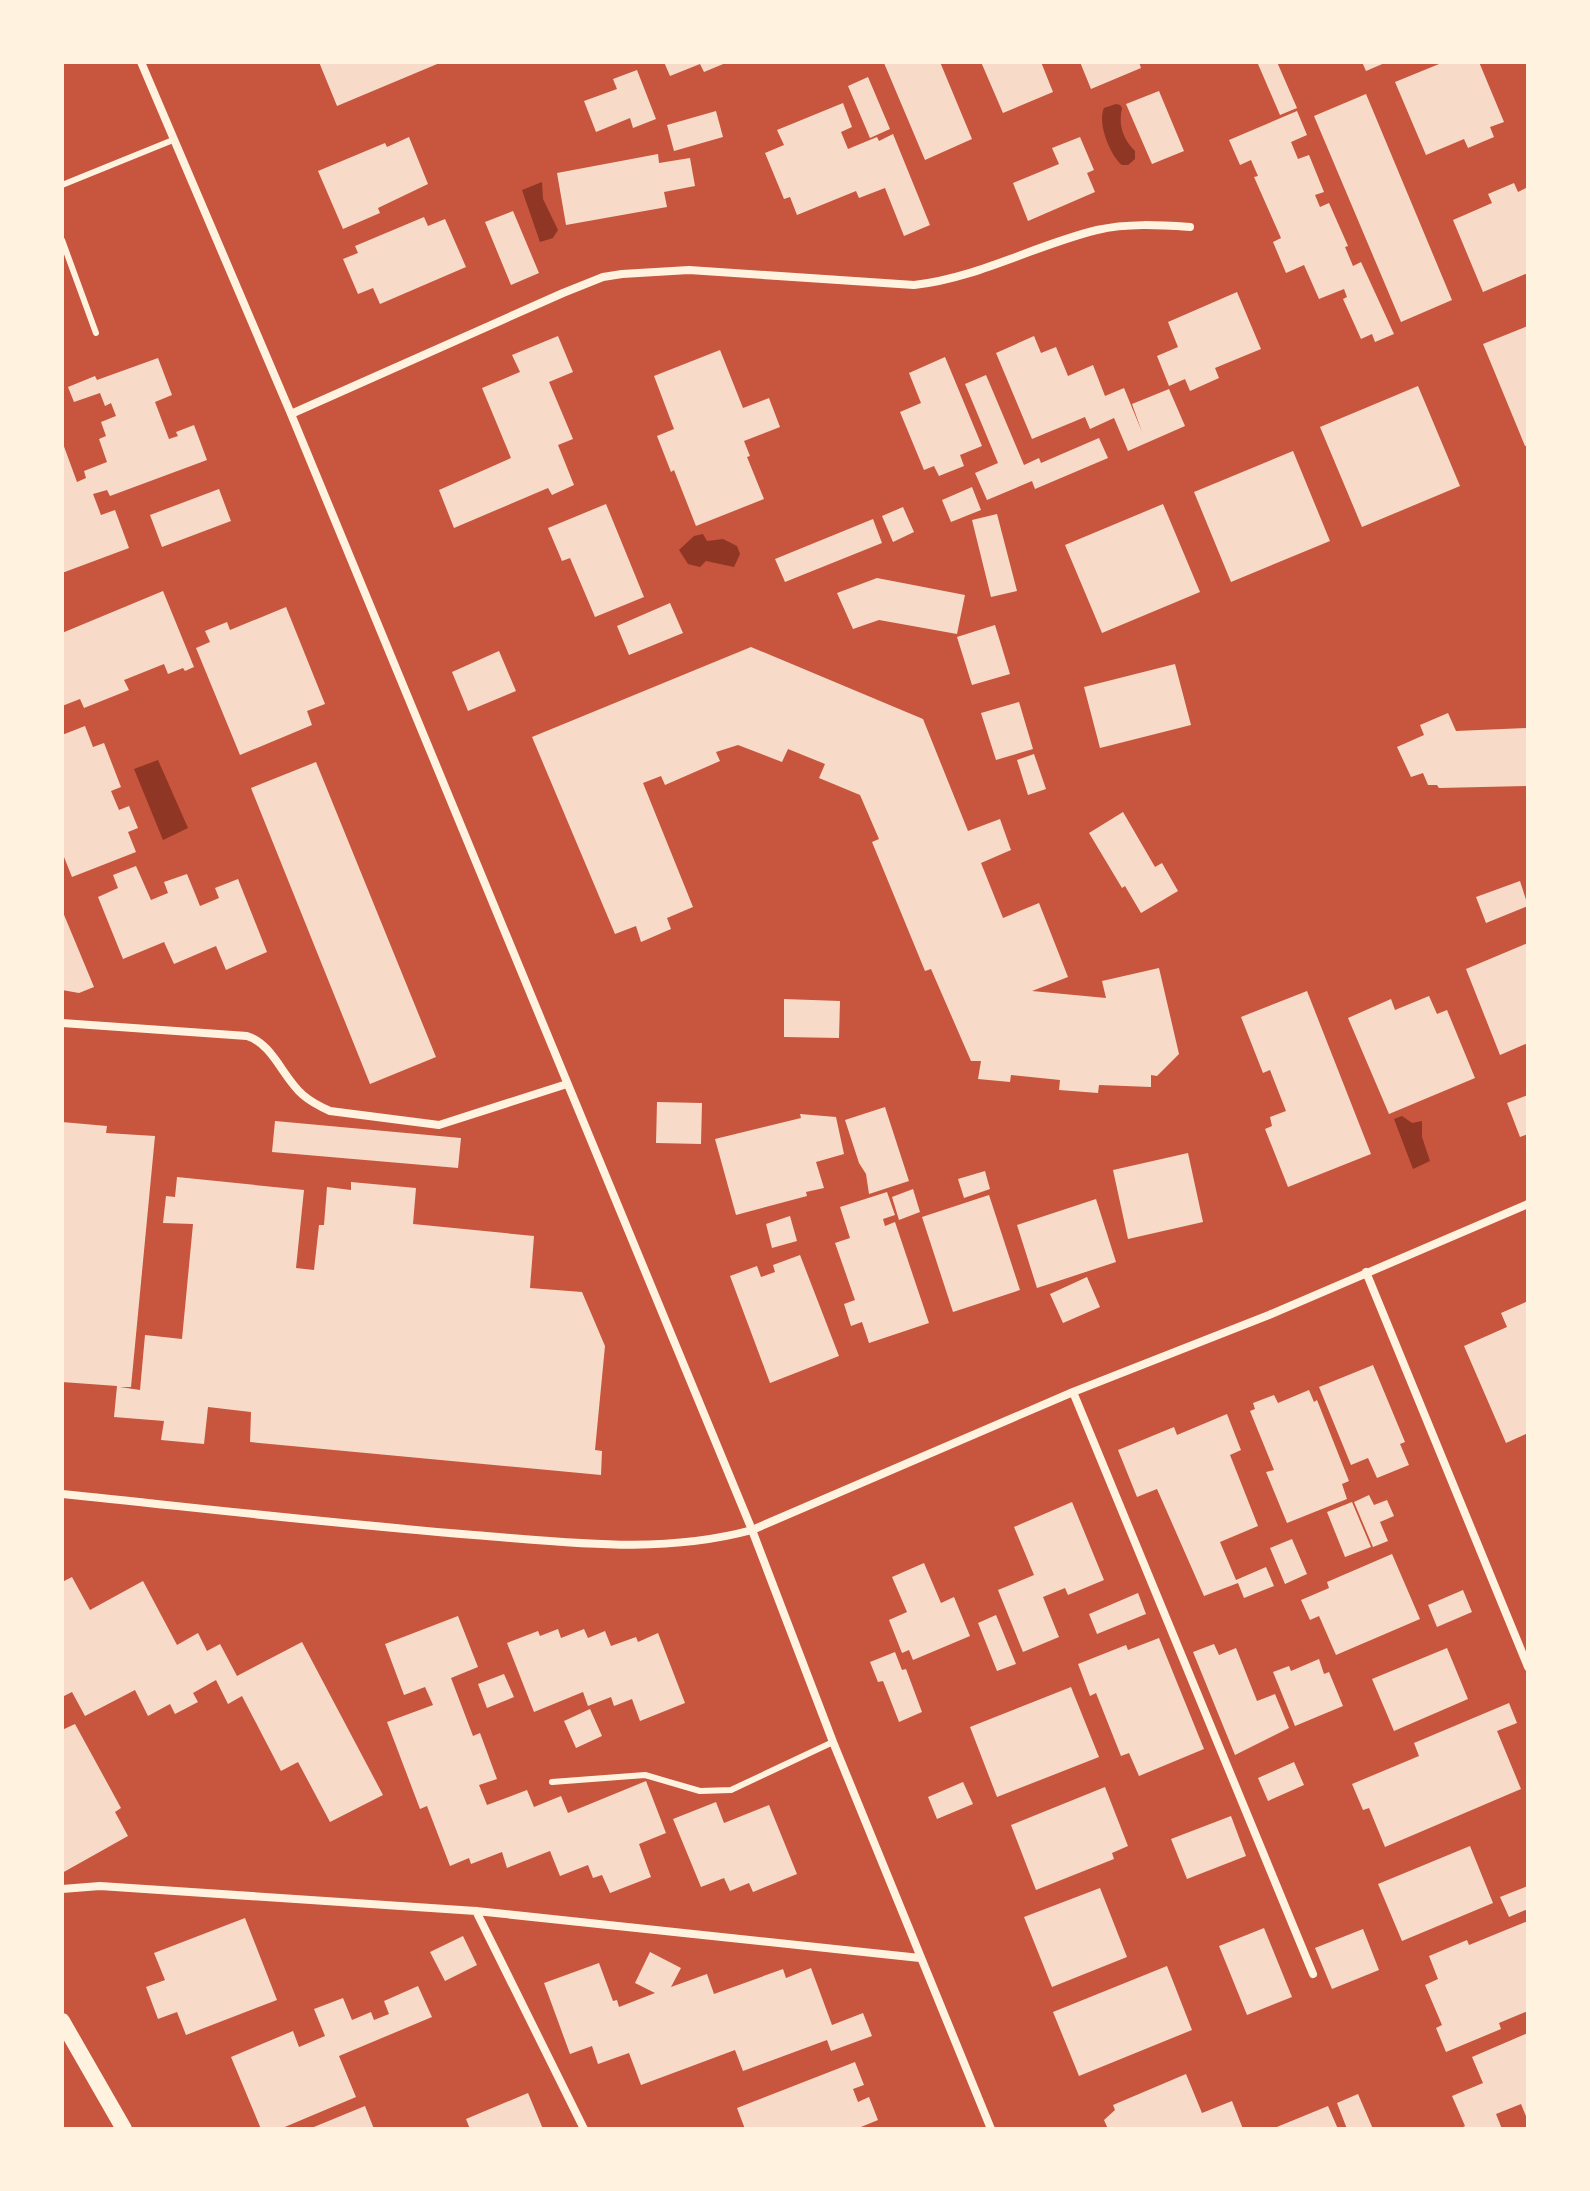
<svg xmlns="http://www.w3.org/2000/svg" width="1590" height="2191" viewBox="0 0 1590 2191" font-family="'Fira Sans',sans-serif">
<style>
.water{fill:#8f3625}
.building{fill:#f7dbc8}
.lines{fill:none;stroke-linecap:round;stroke-linejoin:round}
.service{stroke:#fff3e0;stroke-width:6}
.minor{stroke:#fff3e0;stroke-width:8}
.secondary{stroke:#fff3e0;stroke-width:16}
</style>
<rect width="100%" height="100%" fill="#c8553d"/>
<path class="water" d="M1116 104 1120 105 1122 108C1118 125 1123 139 1135 151V159L1128 165H1122C1110 155 1097 123 1104 108Z
M542 182 543 199 558 230 553 238 540 242 522 190Z
M703 534 707 541 723 539 737 546 740 554 734 567 706 561 700 567 688 564 679 550 694 536Z
M158 760 188 828 163 840 134 769Z
M1402 1116 1412 1123 1422 1121V1137L1430 1161 1413 1169 1394 1119Z"/>
<path class="building" d="M319 62H442L337 106Z
M664 62H728L704 72 700 64 670 76Z
M888 62H940L972 139 925 160 884 63Z
M981 62H1041L1053 92 1003 113Z
M1080 62H1139L1141 68 1091 89Z
M1262 62H1277L1297 108 1280 115 1258 64Z
M1362 62H1387L1366 71Z
M1444 62H1479L1504 122 1490 127 1494 137 1468 148 1464 139 1426 155 1395 82Z
M637 70 656 119 633 128 630 118 596 132 584 101 617 89 613 79Z
M868 77 890 129 870 138 848 86Z
M1159 91 1184 151 1152 164 1126 104Z
M1366 94 1452 300 1401 322 1314 116Z
M843 103 852 127 841 132 848 149 877 137 879 141 893 134 930 225 904 236 885 188 859 198 856 191 797 215 790 197 784 199 765 153 784 145 777 130Z
M716 111 723 137 674 151 667 125Z
M1297 111 1307 135 1291 142 1298 159 1309 155 1324 192 1315 195 1320 207 1329 203 1348 246 1345 247 1353 266 1361 262 1394 334 1375 342 1372 334 1361 339 1343 299 1347 297 1344 289 1319 299 1304 265 1286 273 1273 242 1281 238 1254 177 1258 176 1251 160 1240 165 1229 140Z
M409 137 428 184 378 208 380 213 343 229 318 171 385 143 387 147Z
M1080 137 1094 170 1087 173 1095 192 1028 221 1013 183 1059 164 1052 148Z
M658 154 659 163 690 158 695 186 664 192 667 207 566 225 557 173Z
M1514 183 1518 192 1528 187V273L1483 292 1453 220 1492 203 1488 194Z
M513 211 539 273 511 285 485 222Z
M424 217 428 226 445 219 466 267 380 304 373 288 358 294 343 259 358 253 355 246Z
M1237 292 1261 349 1215 368 1219 378 1190 391 1185 379 1169 386 1157 356 1178 347 1168 322Z
M1528 326V445L1525 446 1483 344Z
M558 336 573 372 549 382 573 439 558 445 574 485 552 495 548 488 454 528 439 490 511 458 482 388 520 372 512 355Z
M1034 336 1041 353 1056 347 1068 376 1093 365 1105 396 1124 388 1142 432 1132 404 1169 389 1185 426 1128 451 1114 418 1090 429 1085 417 1032 439 996 353Z
M720 350 743 408 769 398 780 427 744 441 750 456 747 457 764 499 696 526 674 470 671 472 657 436 674 429 654 376Z
M945 357 982 446 960 455 964 466 939 476 934 466 924 470 900 412 921 403 909 373Z
M158 358 172 395 155 402 169 439 178 436 176 432 194 425 207 460 110 496 107 490 93 494 101 515 115 510 129 548 62 573V441L77 482 86 478 84 471 107 462 99 439 106 436 101 422 116 416 111 403 105 406 100 393 74 402 68 387 95 376 97 380Z
M986 375 1024 465 1039 458 1041 463 1099 438 1108 458 1035 489 1032 481 987 500 975 473 998 463 965 384Z
M1418 386 1460 486 1362 527 1320 427Z
M1293 451 1330 541 1231 582 1194 492Z
M972 487 981 510 951 522 942 500Z
M219 489 231 521 162 547 150 515Z
M606 504 644 597 595 617 570 558 562 561 548 528Z
M1163 504 1200 592 1102 633 1065 545Z
M903 507 914 532 893 542 882 516Z
M997 514 1017 591 991 597 972 520Z
M873 519 882 543 785 582 775 559Z
M877 578 965 595 957 634 879 620 853 629 837 593Z
M163 591 194 667 185 671 183 668 168 674 164 664 124 680 129 690 84 708 80 699 62 706V633Z
M670 603 683 633 629 655 617 626Z
M286 607 325 704 307 711 312 725 240 755 196 648 210 642 205 631 227 622 230 630Z
M995 625 1010 674 972 685 957 637Z
M751 647 923 719 968 831 1000 819 1011 850 981 863 1003 918 1039 903 1068 977 1032 991 1106 998 1102 981 1159 968 1179 1054 1157 1076 1151 1075V1087L1099 1085 1098 1093 1059 1090 1060 1080 1011 1075 1010 1082 978 1079 981 1061H971L931 969 925 971 872 842 879 839 860 795 819 778 825 764 788 749 782 762 738 745 716 752 720 761 665 785 661 776 643 783 693 907 667 918 671 929 641 942 636 926 615 934 532 737Z
M499 651 516 691 468 711 452 672Z
M1175 664 1191 725 1100 748 1084 687Z
M1019 702 1033 749 996 760 981 713Z
M1448 713 1456 731 1528 728V786L1439 788 1437 785H1428L1423 773 1411 777 1397 747 1424 735 1420 725Z
M85 726 93 747 104 743 121 787 111 791 119 810 129 806 138 828 128 832 136 852 72 877 62 852V735Z
M1034 754 1046 789 1028 795 1017 760Z
M316 762 436 1057 370 1084 251 788Z
M1123 812 1155 867 1162 863 1178 891 1141 913 1125 886 1122 888 1089 833Z
M136 866 151 900 168 893 164 882 187 874 200 906 219 898 215 888 238 879 267 952 226 970 216 946 174 964 164 942 123 959 98 897 118 888 113 875Z
M1520 881 1528 906 1486 923 1476 897Z
M62 910 94 987 79 993 62 990Z
M1528 943V1043L1500 1055 1466 969Z
M1307 991 1371 1154 1288 1187 1265 1129 1272 1126 1270 1117 1286 1111 1270 1070 1263 1073 1241 1017Z
M1429 996 1437 1014 1447 1010 1475 1078 1389 1114 1348 1018 1391 999 1395 1010Z
M784 999 840 1001 839 1038 784 1037Z
M1528 1095V1134L1520 1137 1507 1103Z
M657 1102 702 1103 701 1144 656 1143Z
M885 1107 909 1181 869 1194 866 1174 859 1163 845 1120Z
M800 1114 836 1117 844 1154 816 1162 824 1188 806 1192 807 1196 736 1215 715 1139 801 1118Z
M275 1121 461 1138 458 1168 272 1152Z
M62 1122 107 1126 106 1133 155 1136 131 1387H120L140 1390 145 1335 182 1339 193 1224 163 1223 166 1196 175 1197 177 1177 304 1190 296 1268 314 1270 319 1225H324L327 1187 351 1190V1182L416 1188 413 1224 534 1236 530 1288 582 1292 605 1346 595 1450 602 1451 601 1475 250 1442 251 1412 208 1407 204 1444 161 1440 164 1421 114 1417 117 1386 62 1382Z
M1188 1153 1203 1222 1128 1239 1113 1170Z
M985 1171 990 1189 964 1198 958 1179Z
M913 1189 920 1212 899 1220 892 1197Z
M887 1192 895 1215 883 1219 885 1226 895 1222 929 1323 869 1343 862 1322 851 1326 844 1304 855 1300 835 1243 850 1238 840 1207Z
M989 1195 1020 1290 953 1312 922 1217Z
M1096 1199 1116 1262 1037 1288 1017 1225Z
M790 1216 797 1241 772 1248 766 1224Z
M800 1255 839 1356 770 1383 730 1276 757 1266 761 1277 775 1272 773 1265Z
M1087 1277 1100 1307 1063 1323 1050 1294Z
M1528 1301V1433L1506 1443 1464 1346 1507 1327 1501 1313Z
M1373 1365 1405 1442 1400 1444 1409 1465 1377 1478 1368 1458 1351 1465 1319 1387Z
M1309 1390 1314 1402 1317 1400 1349 1481 1342 1484 1347 1499 1287 1523 1266 1472 1274 1470 1250 1411 1255 1409 1253 1403 1274 1395 1278 1403Z
M1227 1414 1241 1450 1230 1455 1258 1526 1220 1542 1236 1580 1266 1567 1274 1586 1244 1598 1238 1583 1204 1596 1157 1489 1137 1497 1118 1450 1174 1427 1177 1435Z
M1369 1495 1374 1505 1387 1500 1394 1516 1380 1522 1388 1541 1373 1547 1354 1502Z
M1072 1502 1104 1580 1068 1595 1065 1588 1043 1597 1059 1637 1023 1652 998 1590 1034 1575 1014 1527Z
M1352 1502 1371 1547 1345 1557 1327 1512Z
M1292 1539 1307 1574 1285 1584 1270 1548Z
M1392 1554 1420 1619 1336 1655 1319 1616 1310 1620 1301 1600 1329 1588 1327 1582Z
M924 1563 941 1603 954 1597 970 1636 913 1660 909 1650 902 1653 889 1620 907 1612 892 1577Z
M72 1577 90 1610 143 1581 177 1645 198 1633 207 1651 220 1644 237 1676 302 1642 383 1795 330 1822 298 1762 281 1771 242 1696 228 1704 216 1680 193 1693 198 1702 175 1714 170 1704 148 1716 135 1690 85 1716 72 1692 62 1697V1582Z
M1463 1590 1472 1612 1437 1627 1428 1605Z
M1138 1593 1146 1614 1097 1634 1089 1614Z
M996 1615 1016 1664 997 1671 978 1623Z
M458 1616 478 1667 451 1678 473 1736 480 1733 497 1779 479 1785 487 1805 527 1790 534 1807 561 1796 568 1813 646 1781 666 1833 639 1844 651 1877 610 1893 602 1875 593 1878 588 1865 560 1876 550 1851 507 1868 502 1852 471 1864 469 1858 450 1866 427 1806 420 1809 387 1722 433 1705 425 1687 404 1695 385 1644Z
M558 1629 561 1638 584 1629 588 1638 605 1631 611 1646 636 1637 638 1642 658 1633 685 1703 640 1721 632 1699 614 1706 611 1697 588 1706 583 1692 534 1712 507 1643 538 1631 540 1636Z
M1159 1638 1204 1749 1139 1776 1129 1753 1121 1756 1096 1693 1090 1696 1078 1664 1126 1645 1128 1650Z
M1214 1644 1219 1655 1236 1648 1257 1701 1275 1694 1289 1728 1235 1755 1193 1652Z
M1447 1648 1468 1699 1394 1731 1372 1679Z
M895 1652 902 1670 906 1669 922 1712 899 1722 883 1681 878 1682 870 1662Z
M1319 1659 1324 1674 1329 1672 1343 1706 1295 1726 1273 1672 1289 1666 1291 1671Z
M504 1674 514 1697 487 1708 478 1684Z
M1071 1687 1099 1757 997 1797 970 1727Z
M1509 1703 1517 1723 1497 1731 1521 1789 1385 1847 1369 1808 1363 1810 1352 1784 1419 1756 1414 1743Z
M590 1709 602 1736 576 1748 564 1721Z
M75 1724 121 1808 115 1812 128 1836 62 1873V1730Z
M1294 1762 1304 1785 1268 1801 1258 1778Z
M963 1782 973 1804 937 1819 928 1797Z
M1105 1787 1128 1846 1112 1853 1114 1859 1036 1890 1011 1825Z
M716 1802 724 1823 769 1805 797 1874 753 1892 749 1883 730 1891 724 1878 701 1887 673 1819Z
M1231 1816 1246 1856 1187 1879 1171 1839Z
M1470 1846 1493 1903 1402 1941 1378 1884Z
M1528 1886V1909L1509 1917 1500 1897Z
M1100 1888 1127 1957 1052 1987 1024 1917Z
M245 1918 277 2000 186 2035 177 2012 158 2019 146 1987 165 1980 154 1953Z
M1528 1921V2011L1499 2023 1501 2029 1446 2052 1436 2028 1442 2025 1425 1985 1438 1979 1429 1956 1467 1940 1469 1945Z
M1264 1928 1292 1997 1247 2015 1219 1946Z
M1363 1929 1379 1970 1332 1989 1315 1948Z
M463 1936 477 1965 445 1981 430 1952Z
M650 1952 681 1968 671 1987 707 1974 714 1994 783 1969 786 1978 811 1968 832 2025 863 2013 872 2036 831 2051 827 2040 743 2071 735 2050 641 2085 629 2053 598 2064 592 2046 570 2054 544 1983 599 1963 613 2001 617 2000 619 2007 655 1993 635 1983Z
M1167 1966 1192 2030 1079 2076 1053 2012Z
M418 1986 432 2017 339 2056 356 2097 280 2129H261L231 2057 293 2031 299 2047 325 2036 314 2009 343 1998 352 2020 371 2012 374 2020 389 2014 384 2001Z
M1528 2033V2121L1521 2104 1496 2114 1502 2129H1459L1465 2126 1452 2096 1483 2083 1472 2057Z
M855 2062 864 2085 853 2089 858 2102 869 2097 878 2120 856 2129H745L737 2108Z
M1186 2074 1202 2113 1232 2101 1243 2129H1108L1104 2120 1115 2110 1113 2105Z
M528 2093 543 2129H470L466 2119Z
M1358 2094 1373 2129H1347L1337 2103Z
M365 2106 374 2129H309Z
M1328 2106 1338 2129H1272Z"/>
<g class="lines">
<path class="service" d="M62 185 173 140
M62 240 96 333
M552 1782 645 1775 700 1791 731 1790 833 1742"/>
<path class="minor" d="M141 62 291 414 752 1530 833 1742 991 2129
M291 414 563 293 603 277 622 274 689 270 914 285C978 278 1035 245 1097 230 1127 223 1159 225 1190 227
M62 1023 247 1036C273 1044 283 1078 303 1095 311 1102 321 1107 330 1111L439 1125 567 1084
M1366 1272 1528 1667
M1073 1392 1313 1974
M62 1494C199 1508 336 1524 474 1535 568 1542 660 1555 752 1530L1073 1392 1269 1315 1528 1204
M62 1889 100 1886 476 1911 920 1958
M476 1911 584 2129"/>
<path class="secondary" d="M62 2021 124 2129"/>
</g>
<rect width="1590" height="2191" fill="none" stroke="#fff3e0" stroke-width="128"/>
</svg>
